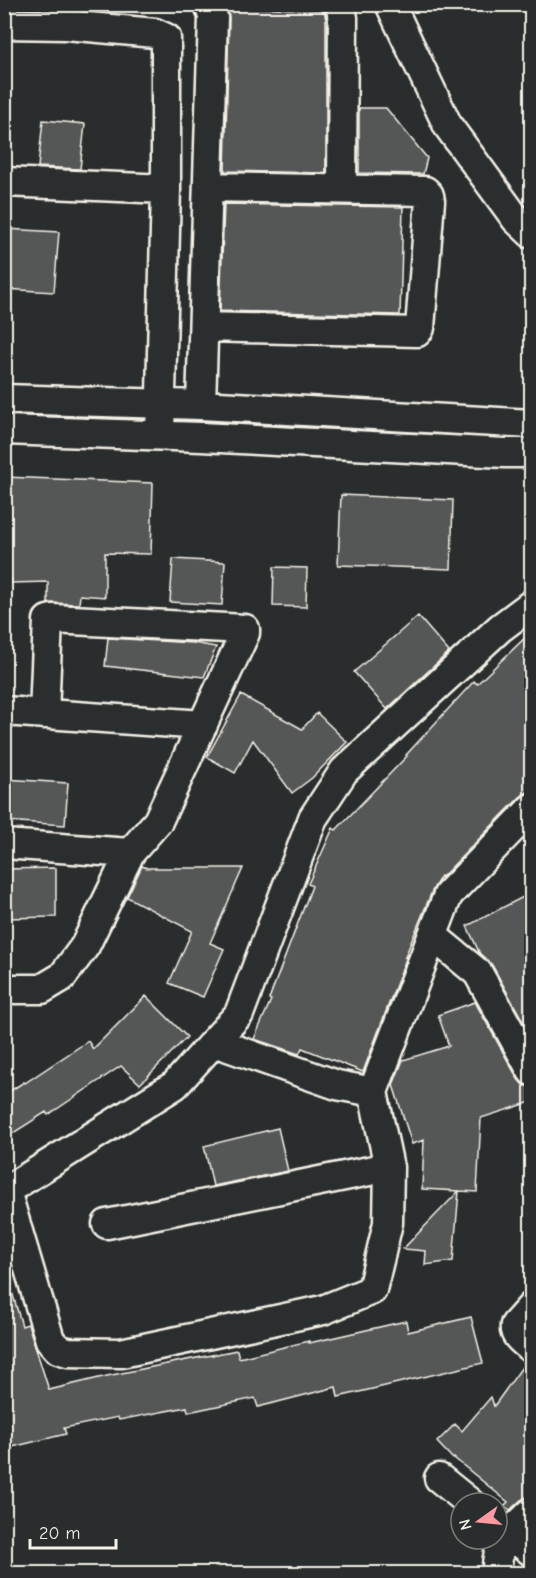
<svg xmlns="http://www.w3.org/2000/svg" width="536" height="1578" viewBox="0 0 536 1578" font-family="'Comic Neue',sans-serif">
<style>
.building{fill:#555756;stroke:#f4f1e8;stroke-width:1.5}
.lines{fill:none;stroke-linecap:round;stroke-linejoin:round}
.minor-casing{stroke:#f4f1e8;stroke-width:33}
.minor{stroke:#2a2d2e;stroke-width:28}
</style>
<rect width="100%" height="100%" fill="#2a2d2e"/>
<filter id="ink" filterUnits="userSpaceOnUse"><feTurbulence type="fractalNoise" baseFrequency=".0167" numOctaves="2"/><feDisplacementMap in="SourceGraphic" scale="12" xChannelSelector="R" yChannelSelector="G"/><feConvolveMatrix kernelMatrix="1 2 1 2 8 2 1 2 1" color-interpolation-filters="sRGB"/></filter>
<g filter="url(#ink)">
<path class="building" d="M227 6 324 10 326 20V173L225 171 229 18Z
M359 108H386L427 158 423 174 359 173Z
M43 120 85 124 80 169 38 167Z
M224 204 403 207 400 315 220 311Z
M6 229 59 232 54 292 4 289Z
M4 477 153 483 151 554 105 553V597L80 595 79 604 48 603V582L11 583V579H4Z
M341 495 453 500 451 569 338 565Z
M173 559 225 562 222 605 170 602Z
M274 567 307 568 306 607 273 606Z
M418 616 449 652 387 709 354 672Z
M531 632V792H527L520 797 442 877 441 876 433 889 405 957 407 956 363 1072 302 1048 299 1054 254 1039 271 1000 269 999 312 886 308 884 333 828 336 830 407 756 406 755 474 681 477 684Z
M108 638 193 643 216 647 204 677 105 666Z
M241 695 302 729 317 713 347 742 312 778 292 793 253 740 235 773 207 757Z
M4 779 68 783 65 825 4 821Z
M142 866 147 868H243L210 943 224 949 203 997 169 983 192 931 127 897Z
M56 868V917L4 918V869Z
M531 893V1019L524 1023 492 965 480 954 467 926Z
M146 996 187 1037 140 1084 121 1066 48 1115 46 1112 4 1139V1095L24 1082 25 1083 88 1041 93 1049Z
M475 1002 518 1079 523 1085 531 1087V1102L481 1118 477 1192 459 1191 453 1261 425 1265 426 1251 403 1249 459 1191 422 1189 424 1140 412 1144 393 1085 403 1060 449 1046 438 1015Z
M278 1128 288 1171 213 1186 204 1146Z
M10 1285 22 1326 28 1324 49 1390 107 1376 237 1350 239 1358 309 1341V1343L406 1321 408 1332 471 1317 483 1363 338 1397 336 1387 258 1407 255 1398 188 1412 187 1407 119 1420 118 1417 64 1428 66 1434 4 1449V1286Z
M525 1363 531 1365V1496L521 1500 510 1510 504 1506 508 1502 454 1458 453 1459 437 1442 455 1424 462 1431 491 1397 494 1406Z"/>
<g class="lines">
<defs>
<path id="minor" d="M340 4 343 18 342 188
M390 4 448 126 516 219 532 234
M4 24 66 25 155 33 166 38V189L160 435
M4 182 166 189
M204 327 417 332 420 328 430 201 429 195 425 191 208 187
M4 399 201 405 532 424
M201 405 213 17 210 7 208 4
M4 430 201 437 505 453H532
M4 711 203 725
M4 844 130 853
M433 936 478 973 532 1071
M4 989H42L62 977 85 946 130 853 158 821 245 633V629L52 619 48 620 44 714
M214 1042 337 1085 373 1092
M6 1191 50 1340 58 1349 68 1352 121 1353 323 1310 372 1290 388 1223 389 1167 373 1092 448 895 532 808
M4 1192 175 1085 239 1014 313 818 344 771 500 628 532 604
M107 1224 389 1167
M532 1306 515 1325C513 1336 524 1342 532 1349
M439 1478 470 1503
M497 1525 532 1552
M497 1574C495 1542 511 1532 532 1512"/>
</defs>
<use href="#minor" class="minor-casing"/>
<use href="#minor" class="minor"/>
</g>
</g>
<rect width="536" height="1578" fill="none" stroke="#2a2d2e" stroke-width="24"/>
<rect x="12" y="12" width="512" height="1554" fill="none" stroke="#f4f1e8" stroke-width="2" filter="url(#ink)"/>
<g transform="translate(479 1521) rotate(255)"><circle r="28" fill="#2a2d2e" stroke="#7b7b78" stroke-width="1.5"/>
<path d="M0-4.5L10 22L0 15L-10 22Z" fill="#ff9aa2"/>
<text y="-9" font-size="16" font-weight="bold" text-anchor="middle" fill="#f4f1e8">N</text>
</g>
<path d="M30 1539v9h86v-9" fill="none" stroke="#f4f1e8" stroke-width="3"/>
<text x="39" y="1539" font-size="18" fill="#f4f1e8" stroke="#2a2d2e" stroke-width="4.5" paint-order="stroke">20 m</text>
</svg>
